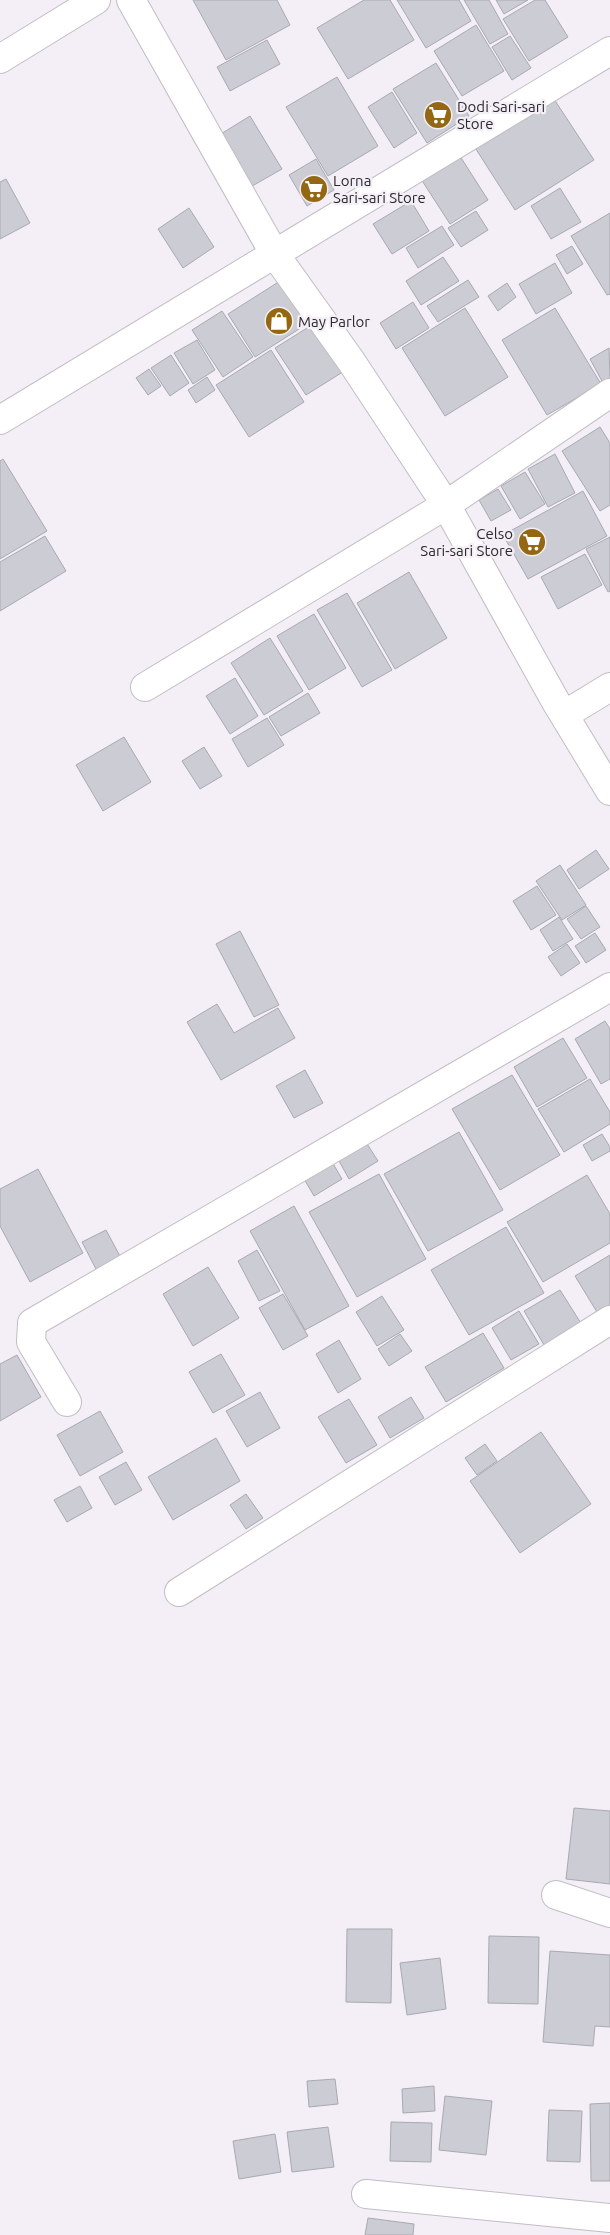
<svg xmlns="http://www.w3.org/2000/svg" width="610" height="2235" viewBox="0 0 610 2235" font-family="Ubuntu,sans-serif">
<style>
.building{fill:#cbccd4;stroke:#a9a9b1}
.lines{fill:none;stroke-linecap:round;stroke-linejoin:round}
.minor-casing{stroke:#c2bdc4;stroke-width:30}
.minor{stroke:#fff;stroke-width:28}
.labels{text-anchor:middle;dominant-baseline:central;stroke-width:4.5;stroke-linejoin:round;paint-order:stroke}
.poi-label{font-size:15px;fill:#2b292c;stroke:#f4eef6;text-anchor:start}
</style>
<rect width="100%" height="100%" fill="#f4eef6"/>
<path class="building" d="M193 0H277L290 25 226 60Z
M364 0H390L414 40 348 79 317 28Z
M397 0H459L471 21 426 48Z
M464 0H489L508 34 490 44Z
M496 0H528L504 14Z
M535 0H545L568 37 529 61 503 19Z
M476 25 504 71 462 96 434 51Z
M510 36 531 68 512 80 492 47Z
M267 40 280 64 230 91 217 67Z
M436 63 469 116 427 143 393 89Z
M337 77 378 146 328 176 286 107Z
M392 92 417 133 394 148 368 107Z
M550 93 594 160 515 210 472 143Z
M250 116 282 169 247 189 216 137Z
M458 153 488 200 450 224 419 176Z
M316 159 334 190 307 206 289 175Z
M6 179 30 223 0 239V182Z
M560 188 581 222 551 239 531 206Z
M411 201 429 231 392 254 373 224Z
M189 208 214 247 183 268 158 229Z
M476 211 488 230 461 247 448 228Z
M610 213V294L607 295 571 236Z
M442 226 454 245 418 268 406 248Z
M572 246 583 264 567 274 556 255Z
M443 257 459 281 421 305 406 281Z
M555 263 572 293 536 314 519 284Z
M468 280 479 297 438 322 427 306Z
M280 281 307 324 255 357 228 314Z
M507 283 516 297 498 311 488 296Z
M413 302 429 328 396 349 380 323Z
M465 308 508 377 445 416 402 348Z
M555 308 601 384 547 415 502 340Z
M222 311 253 357 223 377 192 330Z
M315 323 346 370 306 395 275 348Z
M197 340 215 370 193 384 174 353Z
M609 348 610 379 603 383 590 359Z
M271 350 304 402 249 437 216 385Z
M171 355 189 383 170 396 151 368Z
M149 369 161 386 148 395 136 378Z
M207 377 215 390 196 403 188 390Z
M600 427 610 443V505L600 511 562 451Z
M555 454 575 493 548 507 528 469Z
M3 459 47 531 0 559V461Z
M525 472 545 504 520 519 501 486Z
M498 489 511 510 491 521 479 500Z
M583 491 607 536 528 579 503 535Z
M45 536 66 571 0 611V562Z
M610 537V591L608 592 586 549Z
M585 554 602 585 558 609 541 577Z
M409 572 447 638 395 669 357 603Z
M347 593 392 670 362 687 317 610Z
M314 614 346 668 309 690 277 636Z
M270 638 303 691 264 715 231 663Z
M235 678 258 716 230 734 206 696Z
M308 693 320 713 281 736 269 717Z
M267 718 284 745 248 767 232 739Z
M124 737 151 782 103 811 76 765Z
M204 747 222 776 200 789 182 761Z
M596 850 609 869 579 889 567 870Z
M560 865 586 905 562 920 536 881Z
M537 886 556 915 531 930 513 901Z
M586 906 600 927 581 939 567 919Z
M559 917 573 939 553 951 540 930Z
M240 931 279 1005 254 1017 216 944Z
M595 933 606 950 586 963 575 946Z
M567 944 580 963 561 976 548 957Z
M217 1004 234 1033 278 1008 295 1038 221 1080 187 1022Z
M605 1021 610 1029V1079L601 1084 575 1039Z
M563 1038 587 1078 537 1107 514 1067Z
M305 1070 323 1103 294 1118 276 1086Z
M512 1075 560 1155 500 1190 452 1109Z
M590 1079 610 1112V1124L564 1152 538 1109Z
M459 1132 503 1210 428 1251 384 1174Z
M602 1134 610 1147V1151L592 1161 583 1145Z
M362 1136 378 1161 349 1179 334 1152Z
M328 1155 342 1179 314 1196 300 1172Z
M38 1169 83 1253 30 1282 0 1226V1189Z
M379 1174 426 1259 357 1297 309 1212Z
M587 1175 610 1214V1243L543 1282 507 1222Z
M294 1206 349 1306 305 1330 250 1231Z
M506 1227 544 1293 469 1335 431 1270Z
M106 1230 121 1258 97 1271 82 1242Z
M257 1250 280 1291 259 1301 238 1261Z
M610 1255V1311L600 1317 575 1276Z
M208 1267 239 1318 193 1346 163 1294Z
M560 1290 584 1328 547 1350 524 1311Z
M283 1294 308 1336 283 1350 259 1308Z
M382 1296 404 1330 377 1346 356 1312Z
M519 1311 539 1344 511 1360 492 1328Z
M483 1333 504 1368 446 1402 425 1367Z
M400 1334 412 1351 389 1366 378 1349Z
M339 1340 361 1379 338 1393 316 1354Z
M221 1354 245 1395 213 1413 189 1372Z
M17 1355 41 1397 0 1421V1364Z
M260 1392 280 1428 247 1447 226 1411Z
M411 1397 424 1418 390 1438 378 1417Z
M349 1399 377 1445 346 1463 318 1417Z
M100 1411 123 1452 80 1476 57 1435Z
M541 1432 591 1504 520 1553 470 1481Z
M216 1438 240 1481 173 1520 148 1477Z
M485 1444 497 1461 477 1475 465 1458Z
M126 1462 142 1490 115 1505 99 1477Z
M80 1486 92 1508 67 1522 54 1500Z
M246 1494 263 1518 246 1529 230 1505Z
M574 1808 610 1811V1884L566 1879Z
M347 1929H392L391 2003 346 2002Z
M489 1936 539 1937 538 2004 488 2003Z
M550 1951 610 1955V2027L595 2026 593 2046 543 2042Z
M440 1958 446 2009 407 2015 400 1963Z
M335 2079 338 2104 309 2107 307 2081Z
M434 2086 435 2111 403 2113 402 2089Z
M445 2096 492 2101 486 2155 439 2150Z
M610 2103V2181H591L590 2104Z
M549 2110 582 2111 580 2162 547 2161Z
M391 2122 432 2123 431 2162 390 2161Z
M328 2127 334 2167 292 2172 287 2132Z
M275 2134 281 2172 239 2179 233 2141Z
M368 2218 414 2224 413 2235H365Z"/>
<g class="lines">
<defs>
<path id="minor" d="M131 0 274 253 351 361 446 505 556 702 610 791
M0 59 96 0
M0 420 610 51
M145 687 446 505 610 393
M564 715 610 687
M67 1402 31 1342 32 1323 610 987
M179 1592 610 1320
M556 1895 610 1913
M366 2194 610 2218"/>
</defs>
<use href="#minor" class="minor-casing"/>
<use href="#minor" class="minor"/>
</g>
<defs>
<symbol id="supermarket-disc" viewBox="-11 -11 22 22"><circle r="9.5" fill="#946713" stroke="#f4eef6"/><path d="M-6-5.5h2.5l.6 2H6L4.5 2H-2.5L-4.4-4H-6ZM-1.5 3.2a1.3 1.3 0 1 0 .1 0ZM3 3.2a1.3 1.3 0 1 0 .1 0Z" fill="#fff"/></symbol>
<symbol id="shop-disc" viewBox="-11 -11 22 22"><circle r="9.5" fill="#946713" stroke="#f4eef6"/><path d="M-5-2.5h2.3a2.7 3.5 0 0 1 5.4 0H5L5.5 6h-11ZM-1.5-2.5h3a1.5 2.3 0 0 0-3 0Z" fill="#fff"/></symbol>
</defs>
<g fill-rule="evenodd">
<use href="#supermarket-disc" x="422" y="99" width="32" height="32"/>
<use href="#supermarket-disc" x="298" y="173" width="32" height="32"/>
<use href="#shop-disc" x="263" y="305" width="32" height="32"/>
<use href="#supermarket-disc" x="516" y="526" width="32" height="32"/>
</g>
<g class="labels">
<g class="poi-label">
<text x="457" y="106">Dodi Sari-sari<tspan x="457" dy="17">Store</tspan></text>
<text x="333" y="180">Lorna<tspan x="333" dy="17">Sari-sari Store</tspan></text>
<text x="298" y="321">May Parlor</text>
<text x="513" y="533" text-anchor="end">Celso<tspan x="513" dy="17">Sari-sari Store</tspan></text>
</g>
</g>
</svg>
